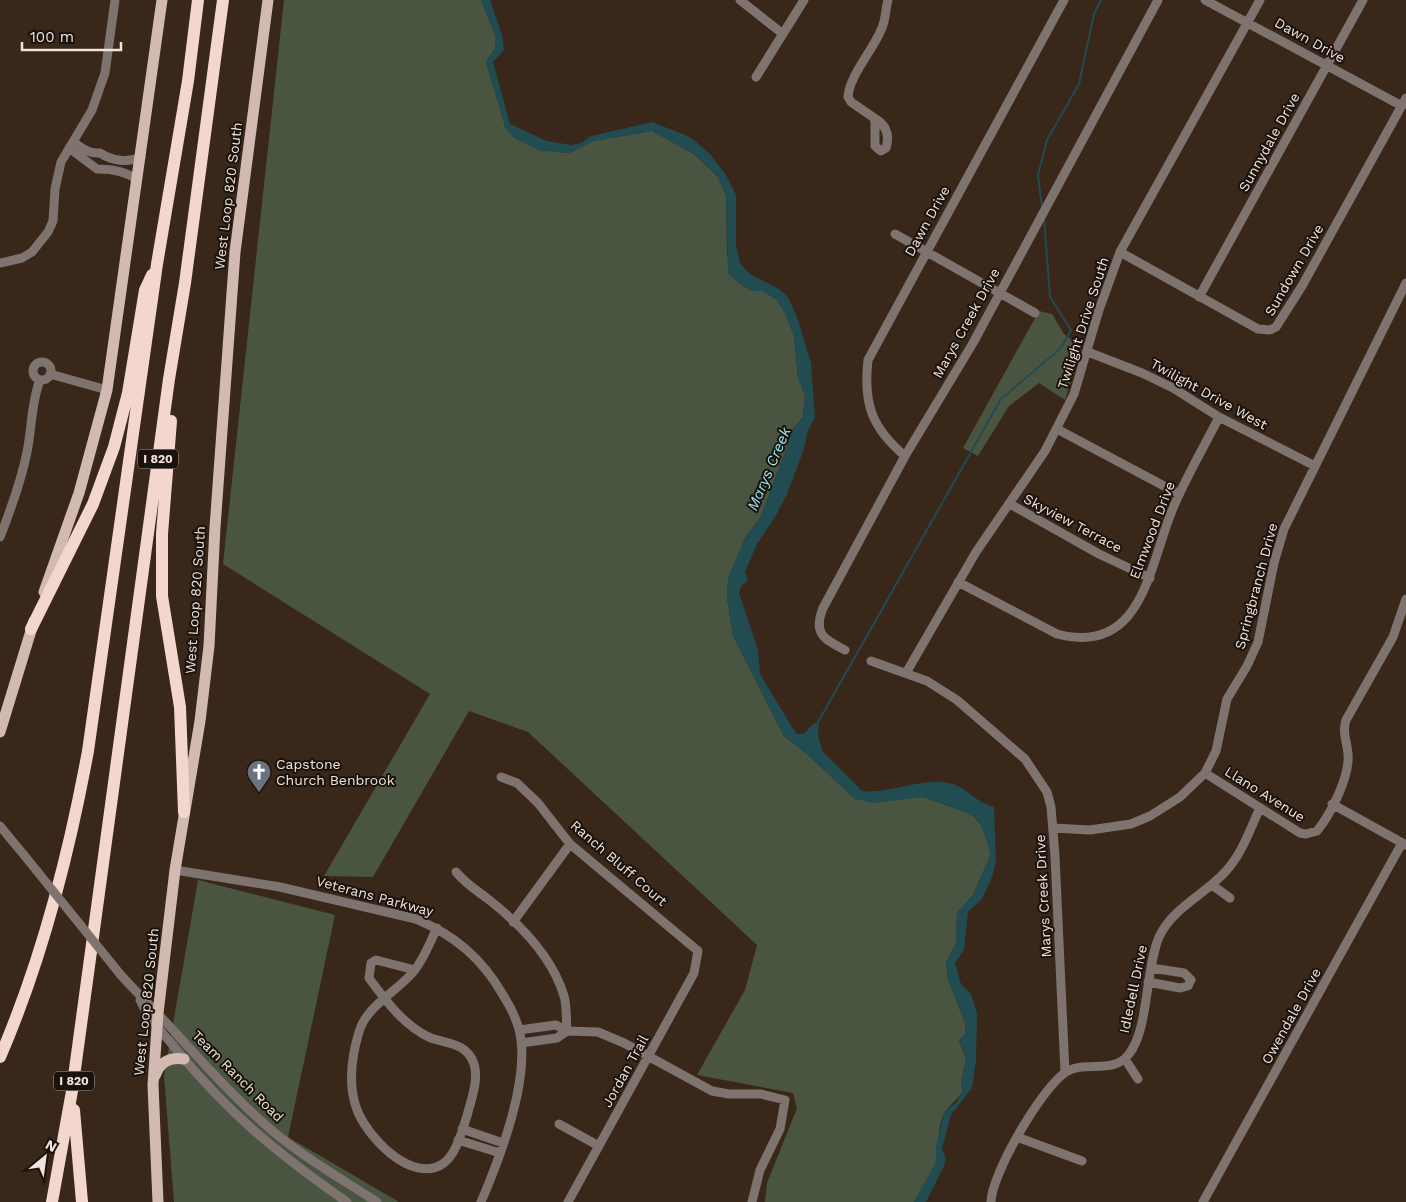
<svg xmlns="http://www.w3.org/2000/svg" width="1406" height="1202" viewBox="0 0 1406 1202" font-family="'Work Sans',sans-serif">
<style>
.green{fill:#4a5541}
.water{fill:#204c52}
.lines{fill:none;stroke-linecap:round;stroke-linejoin:round}
.stream{stroke:#204c52;stroke-width:2}
.minor{stroke:#7f736f;stroke-width:9}
.major{stroke:#d2bab2;stroke-width:11}
.highway{stroke:#f3d6cd;stroke-width:12}
.minor-bridge{stroke:#7f736f;stroke-width:9}
.labels{text-anchor:middle;dominant-baseline:central;stroke-width:4;stroke-linejoin:round;paint-order:stroke}
.shield{fill:#1a120c;stroke:#b0a49d;stroke-width:1}
.shield-label{font-size:12px;font-weight:bold;fill:#f0e3db}
.street-label{font-size:14px;fill:#f0e3db;stroke:#1a120c}
.poi-label{font-size:14px;fill:#f0e3db;stroke:#1a120c;text-anchor:start}
.water-label{font-size:15px;font-style:italic;fill:#97e7f2;stroke:#1a120c}
</style>
<rect width="100%" height="100%" fill="#39271a"/>
<path class="green" d="M284 0H481L495 35V49L486 62 506 129 538 150 569 153 593 141 652 131 694 154 717 176 726 195 727 255 738 283 752 291H763L777 300 786 315 794 336 798 378 805 395 803 417 790 432 786 450 760 518 745 538 728 579 727 598 733 636 784 736 808 755 855 799 924 797 965 812 974 817 982 826 991 854 973 895 957 913 956 944 946 963 948 979 965 1023 966 1033 959 1040 966 1059 961 1083 963 1091C957 1101 946 1107 942 1118 938 1132 938 1146 936 1161 934 1174 921 1190 914 1202H765L767 1183 797 1108 793 1093 697 1075 745 990 757 945 528 732 469 711 373 877 324 876 430 694 223 564Z
M1039 311 1052 314 1064 334 1082 347 1065 400 1039 383 1009 406 978 456 963 448Z
M198 880 335 915 288 1137 399 1202H174L164 1076Z"/>
<path class="water" d="M481 0H490L502 35 504 50 493 62 510 124 547 141 571 145 581 143 591 136 652 122 690 137 710 154 726 175 736 195V246L740 263 750 274 779 289 788 297 797 317 811 363 815 418 808 430 804 449 787 494 775 517 757 544 745 572 748 580 741 586 739 593 758 650 760 674 792 727 797 734H804L814 723 819 724 818 736 823 752 862 791C889 794 915 780 943 782 964 783 975 803 994 807L996 861 992 877 982 899 968 912 964 950 955 963 961 984 971 994 977 1013 976 1060 972 1088 951 1115 942 1149 946 1158 944 1166 926 1202H914L936 1162V1148L944 1112 956 1103 963 1091 961 1083 966 1059 959 1039 966 1033 965 1023 948 979 946 963 956 944 957 912 973 895 991 854 982 826 974 817 965 812 924 797 874 803 855 799 808 755 784 736 733 636 727 598 728 579 745 538 760 518 786 450 790 432 803 417 805 395 798 378 794 336 786 315 777 300 763 291H752L738 283 728 274 726 195 717 176 694 154 652 131 593 141 569 153 538 150 514 138 506 129 486 62 495 49V35Z"/>
<g class="lines">
<path class="stream" d="M1042 207 1038 175 1047 140 1079 84 1094 14 1101 0
M817 724 1001 399 1061 348 1071 330 1050 297 1044 219"/>
<path class="minor" d="M740 0 783 34
M1205 0 1402 106
M756 77 804 0
M875 119V146L881 151 886 148C889 138 888 129 880 122L851 102 848 97C849 76 873 50 881 30 886 21 885 10 888 0
M73 142C82 148 89 154 100 153 112 161 128 163 141 157
M69 148 97 169C110 169 126 171 137 180
M895 234 1035 313
M1120 252 1258 329 1270 330 1276 327 1302 286 1406 98
M0 263 22 258 32 252 48 232 53 221 55 189 61 162 92 110 105 73 115 0
M1199 297 1363 0
M1088 352 1142 373 1173 388 1219 417 1315 466
M33 371a9 9 0 1 1 18 0a9 9 0 1 1-18 0Z
M50 374 107 390
M1057 429 1179 494
M905 456C872 428 863 404 868 360L1064 0
M1010 504 1099 554 1150 578
M0 537C11 509 21 482 27 452 32 428 31 403 40 380
M958 582 1057 634C1141 656 1149 569 1171 513 1184 480 1203 449 1219 417
M845 650C823 639 813 633 823 608L905 456 973 343 1158 0
M871 661 927 681 957 700 1025 759 1047 792 1051 807 1055 856 1065 1072
M906 673 976 552 1045 451 1074 394 1099 310 1120 252 1260 0
M1205 773 1300 833 1306 834 1317 831C1331 814 1350 776 1348 754 1347 741 1342 733 1346 720L1393 637 1406 599
M501 777 517 783 538 803 570 844 698 951 694 973 568 1202
M1332 804 1406 845
M0 826 24 855
M1053 828 1090 830 1131 824 1150 816 1180 797 1205 773 1216 751 1227 699 1247 666 1258 642 1274 563 1284 529 1406 283
M175 870 280 887 416 919C454 935 482 958 503 995 512 1009 519 1023 521 1040 527 1087 499 1160 481 1202
M456 872C466 884 476 890 488 899 520 924 552 956 564 996 567 1006 566 1020 567 1031
M1212 885 1230 898
M513 922 570 844
M415 970 376 960 371 963 369 978C386 1001 405 1027 431 1038 448 1044 467 1043 474 1064 479 1080 471 1100 467 1116 462 1130 457 1153 444 1163 412 1186 365 1135 356 1107 348 1083 352 1055 359 1032 366 1006 398 991 414 971 424 959 430 942 437 928
M120 974C133 989 146 1001 159 1015 192 1050 223 1087 259 1119 294 1152 337 1176 377 1202
M1148 982 1180 988 1188 986 1191 980 1184 973 1151 968
M140 1000C148 1018 163 1033 175 1048 228 1113 279 1155 347 1202
M519 1030 556 1025 567 1031 598 1032 624 1043 712 1091 729 1094H761L785 1100 780 1129 760 1170 752 1202
M521 1043 557 1038 567 1031
M1125 1059 1138 1079
M559 1124 599 1146
M462 1129 503 1143
M1017 1137 1082 1161
M458 1140 500 1153
M991 1202C991 1175 1042 1087 1066 1072 1085 1060 1114 1075 1129 1054 1149 1029 1145 970 1159 937 1172 908 1206 894 1226 871 1242 854 1250 829 1260 808
M1203 1202 1402 843"/>
<path class="major" d="M44 592 79 493 107 390 162 0
M0 732 34 621
M155 1076C160 1062 169 1057 184 1059
M158 1202 153 1085 158 1013 175 870 200 721 209 646 215 527 235 252 268 0"/>
<path class="highway" d="M171 421 162 534V596L180 707 184 812
M31 629 93 504 114 447 128 393 145 290 152 275
M0 1057C42 960 69 854 88 751L157 264 188 81 198 0
M74 1110 82 1202
M52 1202 72 1091 169 379 185 283 223 0"/>
<path class="minor-bridge" d="M24 855 120 974"/>
</g>
<defs>
<symbol id="church-pin" viewBox="-11 -11 22 30"><path d="M0 17L-7.5 6A9.5 9.5 0 1 1 7.5 6Z" fill="#6b7280" stroke="#1a120c"/><path d="M-1.2-6h2.4v3.5h3.3v2.4h-3.3V6h-2.4V-.1h-3.3v-2.4h3.3Z" fill="#fff"/></symbol>
</defs>
<g fill-rule="evenodd">
<use href="#church-pin" x="245" y="758" width="28" height="38"/>
</g>
<g class="labels">
<g class="shield">
<rect x="138" y="449.5" width="40" height="19" rx="4"/>
<rect x="54" y="1071.5" width="40" height="19" rx="4"/>
</g>
<g class="shield-label">
<text x="158" y="459">I 820</text>
<text x="74" y="1081">I 820</text>
</g>
<g class="street-label">
<text transform="translate(1310 40) rotate(29)">Dawn Drive</text>
<text transform="translate(1269 142) rotate(-61)">Sunnydale Drive</text>
<text transform="translate(228 196) rotate(-83)">West Loop 820 South</text>
<text transform="translate(927 221) rotate(-61)">Dawn Drive</text>
<text transform="translate(1294 270) rotate(-60)">Sundown Drive</text>
<text transform="translate(966 323) rotate(-61)">Marys Creek Drive</text>
<text transform="translate(1083 323) rotate(-72)">Twilight Drive South</text>
<text transform="translate(1209 394) rotate(29)">Twilight Drive West</text>
<text transform="translate(1073 523) rotate(28)">Skyview Terrace</text>
<text transform="translate(1152 530) rotate(-69)">Elmwood Drive</text>
<text transform="translate(1256 586) rotate(-75)">Springbranch Drive</text>
<text transform="translate(195 600) rotate(-86)">West Loop 820 South</text>
<text transform="translate(1265 794) rotate(32)">Llano Avenue</text>
<text transform="translate(619 863) rotate(41)">Ranch Bluff Court</text>
<text transform="translate(375 896) rotate(15)">Veterans Parkway</text>
<text transform="translate(1043 896) rotate(-93)">Marys Creek Drive</text>
<text transform="translate(1133 989) rotate(-78)">Idledell Drive</text>
<text transform="translate(146 1002) rotate(-84)">West Loop 820 South</text>
<text transform="translate(1291 1016) rotate(-61)">Owendale Drive</text>
<text transform="translate(625 1071) rotate(-61)">Jordan Trail</text>
<text transform="translate(238 1076) rotate(45)">Team Ranch Road</text>
</g>
<g class="poi-label">
<text x="276" y="764">Capstone<tspan x="276" dy="16">Church Benbrook</tspan></text>
</g>
<g class="water-label">
<text transform="translate(769 469) rotate(-67)">Marys Creek</text>
</g>
</g>
<g transform="translate(45 1157) rotate(29)" stroke="#1a120c" stroke-width="4" paint-order="stroke">
<path d="M0-4L9 19L0 12L-9 19Z" fill="#f0e3db"/>
<text y="-8" font-size="14" font-weight="bold" text-anchor="middle" fill="#f0e3db">N</text>
</g>
<path d="M22 42v8h99v-8" fill="none" stroke="#f0e3db" stroke-width="2.5"/>
<text x="30" y="42" font-size="15" fill="#f0e3db" stroke="#1a120c" stroke-width="4" paint-order="stroke">100 m</text>
</svg>
